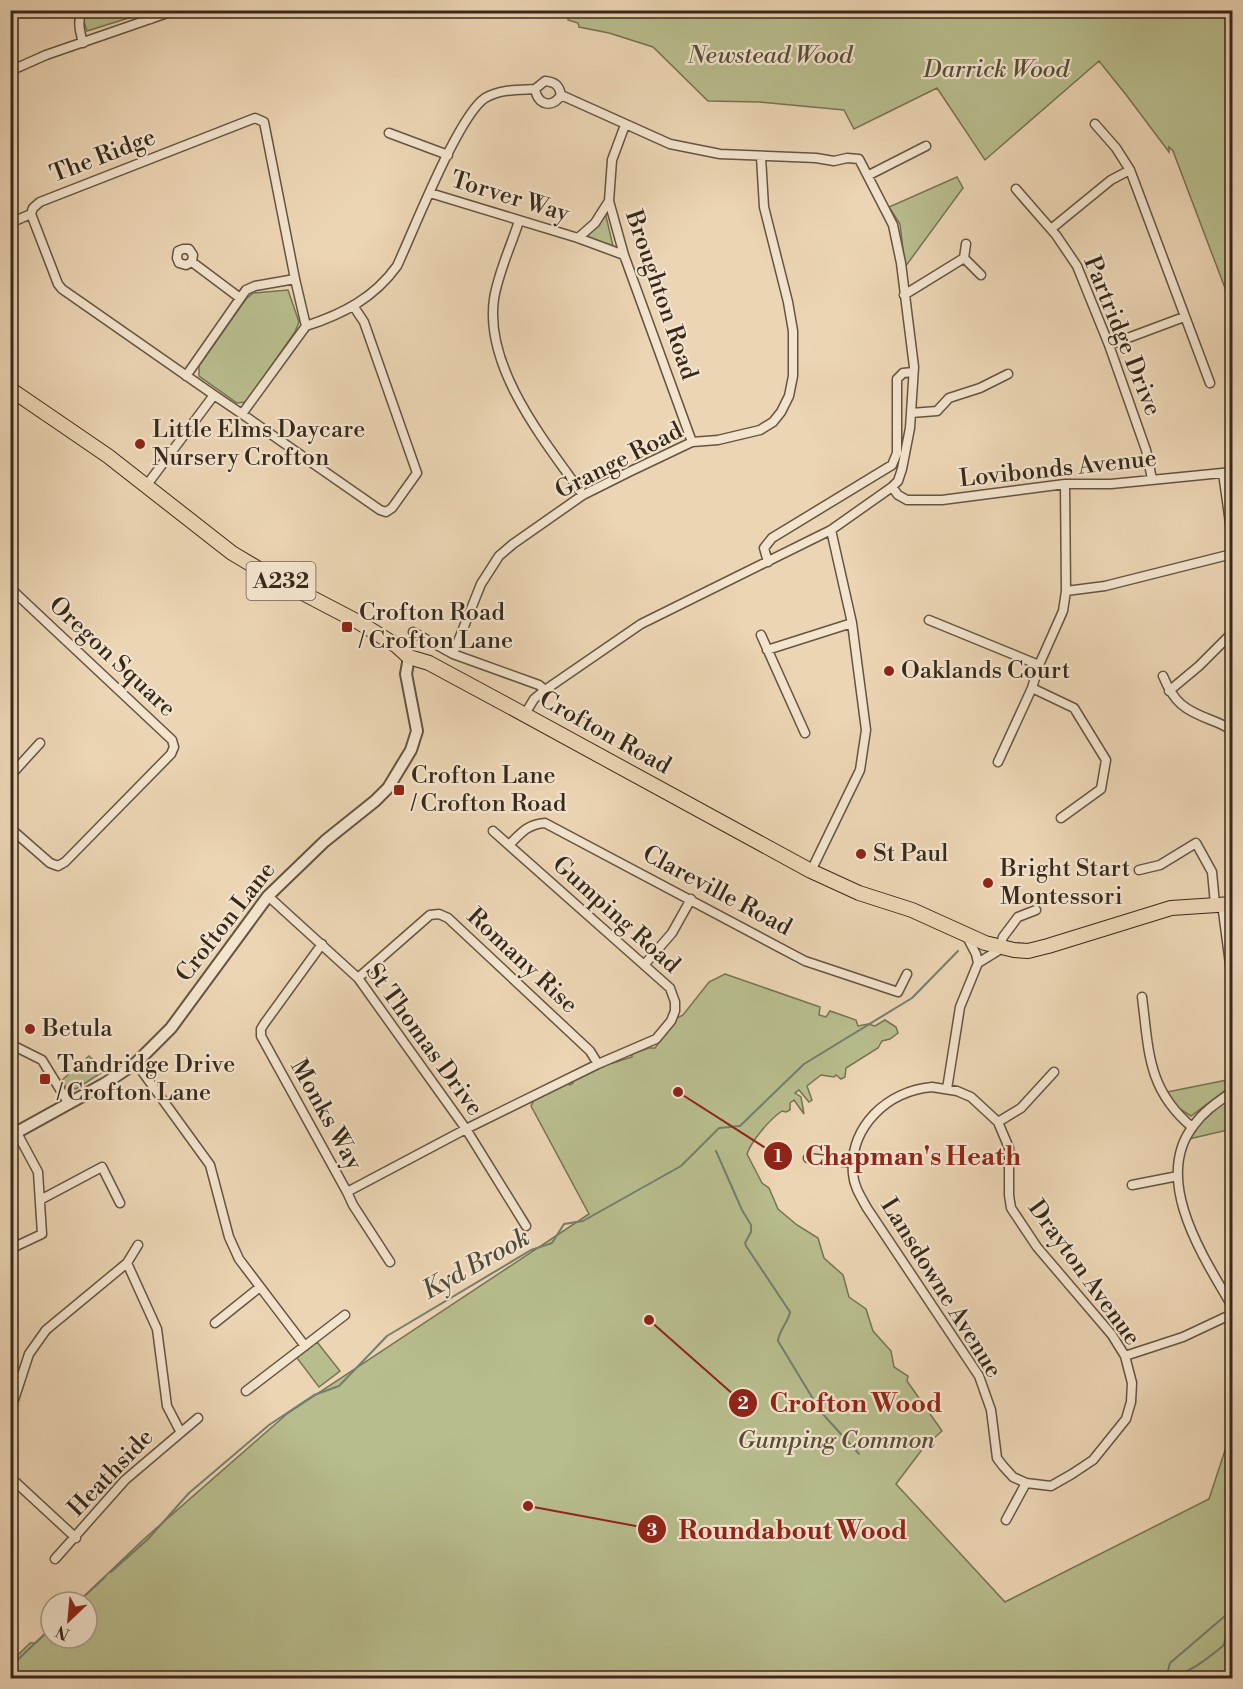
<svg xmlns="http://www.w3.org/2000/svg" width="1243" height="1689" viewBox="0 0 1243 1689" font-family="'Libre Bodoni',serif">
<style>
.green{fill:#b8bd8d;stroke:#777354;stroke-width:1.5}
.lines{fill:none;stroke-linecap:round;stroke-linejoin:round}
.stream{stroke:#717f70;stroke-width:2}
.minor-casing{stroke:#645441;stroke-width:11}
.tertiary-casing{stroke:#645441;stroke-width:14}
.primary-casing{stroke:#36291b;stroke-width:16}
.minor{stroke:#f3e4ce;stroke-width:8}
.tertiary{stroke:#f3e4ce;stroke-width:10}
.primary{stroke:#ecd5b4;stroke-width:14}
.poi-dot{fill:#8f2418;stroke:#f3e4ce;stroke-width:2}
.labels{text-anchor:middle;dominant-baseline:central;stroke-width:4.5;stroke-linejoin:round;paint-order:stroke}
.shield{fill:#f3e4ce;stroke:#6f6151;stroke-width:1.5}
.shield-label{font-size:22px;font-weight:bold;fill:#36291b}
.park-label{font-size:24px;font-style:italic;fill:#564e38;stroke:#f3e4ce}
.street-label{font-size:24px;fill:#36291b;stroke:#f3e4ce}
.poi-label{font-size:24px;fill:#36291b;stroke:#f3e4ce;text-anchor:start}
.water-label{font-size:26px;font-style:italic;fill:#4f4d3e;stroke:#f3e4ce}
.leader{fill:none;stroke:#8f2418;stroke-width:2}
.callout-dot{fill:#8f2418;stroke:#f3e4ce;stroke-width:2}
.mark-label{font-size:18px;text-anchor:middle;font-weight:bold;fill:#fff}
.callout-label{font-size:26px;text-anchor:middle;font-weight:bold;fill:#8f2418;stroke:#f3e4ce;stroke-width:4.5;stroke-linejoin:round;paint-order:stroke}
</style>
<rect width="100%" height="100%" fill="#ecd5b4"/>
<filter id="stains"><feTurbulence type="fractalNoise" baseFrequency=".00333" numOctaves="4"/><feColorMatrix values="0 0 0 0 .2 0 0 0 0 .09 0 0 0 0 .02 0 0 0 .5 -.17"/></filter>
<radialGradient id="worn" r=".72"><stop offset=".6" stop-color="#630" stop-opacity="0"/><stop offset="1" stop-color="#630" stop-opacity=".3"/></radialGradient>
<path class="green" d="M87 11H140V14L135 16 87 31 83 19Z
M568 11H1232V316L1225 288 1173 151 1169 147V152L1127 96 1099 61 985 160 937 88 854 129 844 110 760 102 708 101 653 47 609 33 579 27 578 23 568 20Z
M957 177 963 188 905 267 900 224 889 207Z
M605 212 613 246 586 237 597 226Z
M288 290 299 322 295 332 246 402 237 403 199 376V366L246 299 253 293Z
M725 974 820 1007 819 1015 826 1017 830 1011 856 1020 858 1026 868 1024 875 1026 885 1020 896 1027 898 1033 890 1039 882 1041 878 1048 846 1068 845 1077 841 1079 836 1075 834 1077 821 1075 807 1086 812 1100 809 1102 799 1090 795 1093 801 1097 804 1114 794 1100 790 1103V1110L786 1112 782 1111C770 1119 752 1140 747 1154L762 1183 769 1188 778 1209 797 1225 818 1238 824 1258 843 1275 849 1297 866 1309 873 1331 891 1351 894 1367 908 1376 907 1381 942 1431 924 1447 896 1484 1005 1602 1209 1499 1232 1429V1678H11L10 1663 30 1643H36L51 1628V1638H87V1602H78L144 1539 288 1413 589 1214 531 1106 535 1098 565 1083 570 1085 573 1083V1077L600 1066 603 1067 609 1063H613L632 1057V1054L649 1048H655L677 1018 683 1015 709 982Z
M89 1056 104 1071 76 1089 66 1087 61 1081Z
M1232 1079V1085L1191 1116 1175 1106 1167 1092Z
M1232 1097V1129L1189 1139 1206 1116Z
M317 1342 340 1371 319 1387 297 1358Z"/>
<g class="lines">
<path class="stream" d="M716 1151 742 1210 751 1225V1232L745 1243 746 1246 790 1312C788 1323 779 1330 778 1341L821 1412 859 1454
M111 1572 148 1539 189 1493 269 1425 314 1395 339 1386 387 1336 531 1250 552 1243 564 1224 583 1221 681 1166 719 1128 740 1126 804 1064 912 998 958 951
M78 1602 105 1577
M10 1667 51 1628
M1166 1678 1170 1663 1232 1610
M1167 1678C1189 1674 1207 1659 1224 1645L1225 1640 1232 1632"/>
<defs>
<path id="minor" d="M82 10C77 21 80 32 83 43
M146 10 151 19
M10 71 46 55 176 10
M1095 124 1116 148 1130 170 1210 383
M625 125 612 160 609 201 624 255 692 442
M389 133 448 155
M869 175 926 146
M1016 189 1056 235 1077 266 1109 345 1146 450 1152 479
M430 193 578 238 624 255
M519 221C511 246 498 273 494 299 484 368 546 443 583 495
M10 223 31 214
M1051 229 1111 180 1130 170
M578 238 595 223 609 201
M964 258 966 244
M192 262 193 255 189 249H183L178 251 177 258 179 263 186 265 192 262 240 298
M904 295 964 258 981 275
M306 326C343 314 374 298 397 266 413 232 458 116 485 98 500 89 518 90 535 89
M1109 345 1184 317
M214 395 62 289 58 284 31 214 33 208 40 202 255 118 264 122 295 279
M911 413 937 411 949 398 980 388 1008 374
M242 414 380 510 386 512 392 508 417 473 364 322 354 307
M1223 473 1232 537
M146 486 214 395 242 414 306 326 295 279 255 286 246 290 186 376
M892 487 898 495 907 500H942L1065 484H1111L1232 472
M768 562 764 548 772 538 892 465 897 453V379L903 373 913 372
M10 588 172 740 174 747 171 754 65 862 58 866 50 863 10 828
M1066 591 1105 586 1232 554
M929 620 1039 665
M413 632 453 654 539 685 545 690
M761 635 805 733
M767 650 852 623
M453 654 481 584 499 556 513 544 583 495 631 471 692 442 718 440 760 430 773 422 781 412 789 396 793 376V331L788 302 764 207 761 157
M1163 676C1174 703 1185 710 1211 720 1219 723 1227 726 1232 731
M1032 688 1074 708 1106 760 1101 789 1061 818
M1169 691 1199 666 1232 633
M525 714 534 699 545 690 641 624 831 530 892 487 898 481 902 469 910 428 914 367 901 263 893 225 859 159 847 158 834 161 816 158 720 154 670 144 561 95C559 85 555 82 545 81L535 89C538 105 552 109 561 95
M998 762 1032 688 1039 665 1063 611 1066 591 1065 484
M10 776 40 743
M509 845C521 833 528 824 545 823L805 961 898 992 907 974
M1139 870 1160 865 1196 843 1212 872 1215 904
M811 871 860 770 866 730 852 623 831 530
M268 896 358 978 466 1129 526 1226
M1222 904 1232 979
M322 944 264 1024 261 1029V1036L347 1192 466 1129 598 1064 656 1039 671 1021 675 1011V1002L670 988 493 831
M978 963 999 950 1003 937 1018 917 1036 910
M644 965 672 933 691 899
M358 978 430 915 439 914 448 918 590 1051 598 1064
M1142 997C1149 1051 1147 1089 1192 1127
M10 1044 42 1060 69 1104
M136 1063 210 1165 229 1237 239 1259 305 1346
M932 1087 957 1091 971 1097 998 1122 1009 1148V1195L1011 1208 1037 1247 1112 1335 1125 1356 1132 1383 1131 1402 1126 1419 1093 1460 1072 1474 1051 1486 1026 1483 1013 1477 1003 1466 997 1458 991 1410 979 1376 867 1208C861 1197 854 1187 853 1174 849 1127 887 1091 932 1087Z
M947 1089 960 1007 978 963 976 954 966 935
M1232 1092C1218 1102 1204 1111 1194 1125 1151 1179 1204 1258 1232 1306
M998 1122 1021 1108 1054 1072
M808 1158 854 1163
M1132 1185 1178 1176
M347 1192 353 1205 390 1262
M40 1200 102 1167 120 1203
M10 1249 42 1234 38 1172 17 1133
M127 1263 157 1329 167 1406 180 1431
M215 1323 260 1287
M1125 1356 1183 1337 1232 1314
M246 1391 345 1315
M10 1412 29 1354 46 1330 127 1263 138 1245
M10 1477 76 1538
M1006 1520 1026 1483
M55 1559 125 1480 198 1418"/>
<path id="tertiary" d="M10 1136 104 1084 136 1063 171 1028 268 896 325 841 375 801 388 788 411 750 417 731 406 674 409 657"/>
<path id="primary" d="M10 389 108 456 232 553 274 578 360 623 397 646 409 657 429 663 505 704 811 871 859 893 912 910 985 943 1014 950 1028 951 1048 946 1171 908 1232 904"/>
</defs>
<use href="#minor" class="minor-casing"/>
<use href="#tertiary" class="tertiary-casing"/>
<use href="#primary" class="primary-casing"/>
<use href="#minor" class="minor"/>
<use href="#tertiary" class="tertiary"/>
<use href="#primary" class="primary"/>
</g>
<g class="poi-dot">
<circle cx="140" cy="444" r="6"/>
<rect x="341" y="621" width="12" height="12" rx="3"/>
<circle cx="889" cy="671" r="6"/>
<rect x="393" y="784" width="12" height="12" rx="3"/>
<circle cx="861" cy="854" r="6"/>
<circle cx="988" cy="883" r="6"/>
<circle cx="30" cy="1029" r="6"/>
<rect x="39" y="1073" width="12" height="12" rx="3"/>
</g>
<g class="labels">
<rect class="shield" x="246.5" y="562" width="69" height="38" rx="4.5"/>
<g class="shield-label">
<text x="281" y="581">A232</text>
</g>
<g class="park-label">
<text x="770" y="56">Newstead Wood</text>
<text x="996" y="70">Darrick Wood</text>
<text x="836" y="1441">Gumping Common</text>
</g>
<g class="street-label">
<text transform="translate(103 156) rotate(-21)">The Ridge</text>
<text transform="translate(510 197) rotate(17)">Torver Way</text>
<text transform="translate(661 295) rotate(71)">Broughton Road</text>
<text transform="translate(1122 336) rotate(68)">Partridge Drive</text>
<text transform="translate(619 461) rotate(-27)">Grange Road</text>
<text transform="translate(1058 469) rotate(-6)">Lovibonds Avenue</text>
<text transform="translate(112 657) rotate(43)">Oregon Square</text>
<text transform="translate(605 733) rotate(29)">Crofton Road</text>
<text transform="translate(717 891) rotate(28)">Clareville Road</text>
<text transform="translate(616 915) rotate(42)">Gumping Road</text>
<text transform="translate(226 922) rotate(-52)">Crofton Lane</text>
<text transform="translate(522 961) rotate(43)">Romany Rise</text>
<text transform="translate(424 1040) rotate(54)">St Thomas Drive</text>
<text transform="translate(326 1115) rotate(61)">Monks Way</text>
<text transform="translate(1084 1273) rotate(54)">Drayton Avenue</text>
<text transform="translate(941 1288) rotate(58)">Lansdowne Avenue</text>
<text transform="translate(111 1473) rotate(-46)">Heathside</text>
</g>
<g class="poi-label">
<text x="152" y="430">Little Elms Daycare<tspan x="152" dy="28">Nursery Crofton</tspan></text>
<text x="359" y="613">Crofton Road<tspan x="359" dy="28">/ Crofton Lane</tspan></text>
<text x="901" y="671">Oaklands Court</text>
<text x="411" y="776">Crofton Lane<tspan x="411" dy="28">/ Crofton Road</tspan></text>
<text x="873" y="854">St Paul</text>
<text x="1000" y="869">Bright Start<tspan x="1000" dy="28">Montessori</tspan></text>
<text x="42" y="1029">Betula</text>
<text x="57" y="1065">Tandridge Drive<tspan x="57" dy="28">/ Crofton Lane</tspan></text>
</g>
<g class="water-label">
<text transform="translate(476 1264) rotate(-29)">Kyd Brook</text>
</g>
</g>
<path class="leader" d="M678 1092L778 1156M649 1320L743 1403M528 1506L652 1529"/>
<g class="callout-dot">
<circle cx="678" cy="1092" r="6"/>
<circle cx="649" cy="1320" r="6"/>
<circle cx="528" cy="1506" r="6"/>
<circle cx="778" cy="1156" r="15"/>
<circle cx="743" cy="1403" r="15"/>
<circle cx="652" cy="1529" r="15"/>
</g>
<g class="mark-label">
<text x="778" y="1162">1</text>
<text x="743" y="1409">2</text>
<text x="652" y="1536">3</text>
</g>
<g class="callout-label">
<text x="913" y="1165">Chapman's Heath</text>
<text x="856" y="1412">Crofton Wood</text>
<text x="793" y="1539">Roundabout Wood</text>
</g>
<rect width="1243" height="1689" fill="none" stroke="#ecd5b4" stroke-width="36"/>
<rect x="12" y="12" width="1219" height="1665" fill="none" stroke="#36291b" stroke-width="3"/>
<rect x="18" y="18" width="1207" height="1653" fill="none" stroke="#36291b" stroke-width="1.5"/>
<g transform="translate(69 1620) rotate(206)"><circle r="28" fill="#f3e4ce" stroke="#a79986" stroke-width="1.5"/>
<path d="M0-4.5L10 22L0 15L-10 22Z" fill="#8f2418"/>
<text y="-9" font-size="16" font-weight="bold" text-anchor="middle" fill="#36291b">N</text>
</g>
<rect width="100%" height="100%" filter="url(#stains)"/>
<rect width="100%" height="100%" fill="url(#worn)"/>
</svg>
